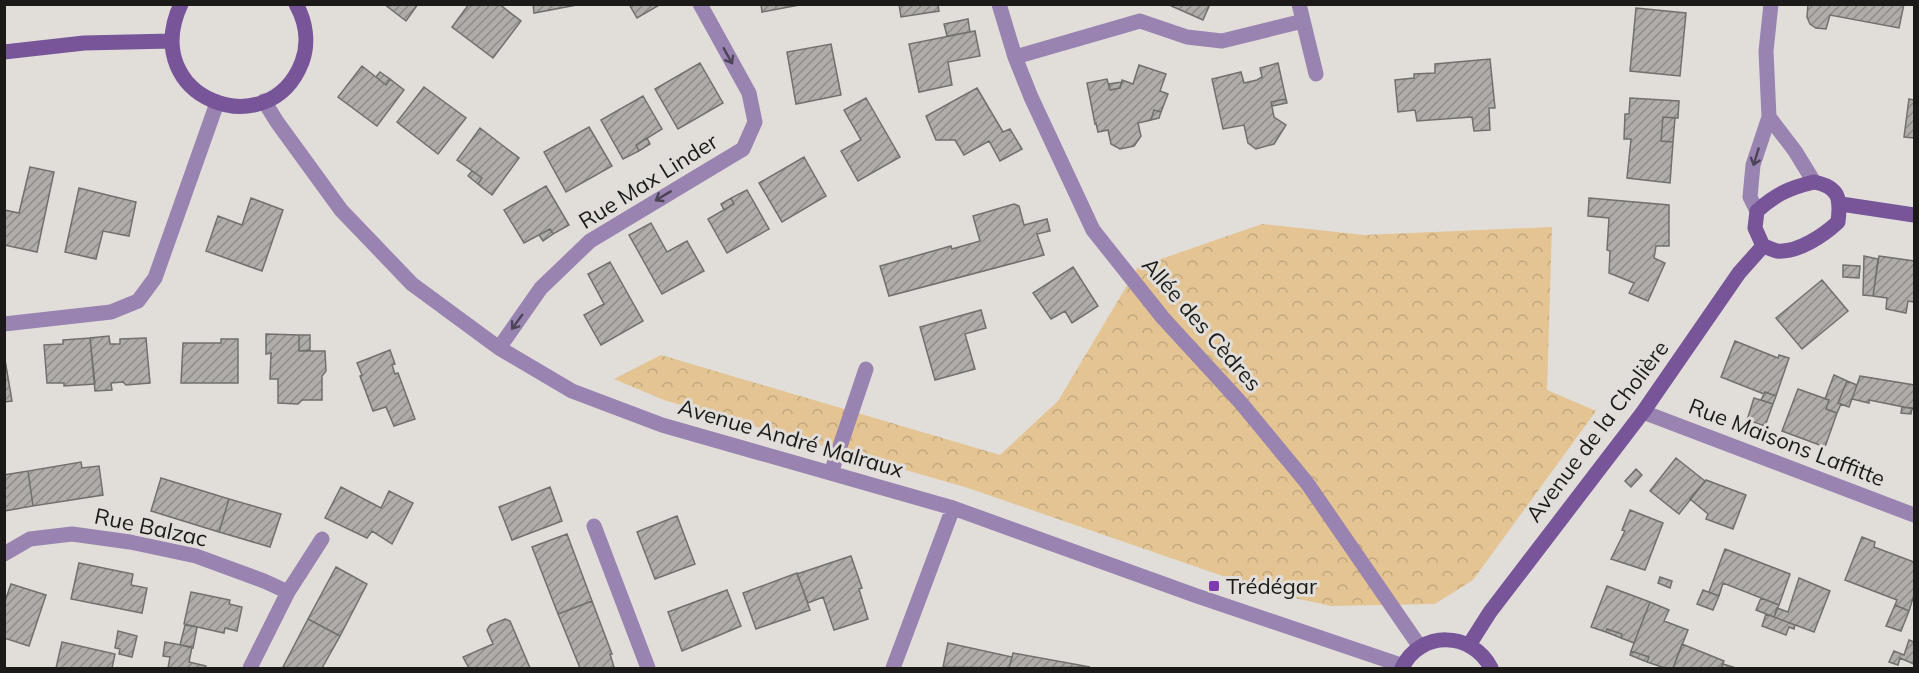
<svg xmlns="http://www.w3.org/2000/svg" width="1919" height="673" viewBox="0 0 1919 673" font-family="Mulish,sans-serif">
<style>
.forest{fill:url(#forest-crowns)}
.building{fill:url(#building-hatch);stroke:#72706c;stroke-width:1.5}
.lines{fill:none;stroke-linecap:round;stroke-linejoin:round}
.street{stroke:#9983b1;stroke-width:15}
.secondary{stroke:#775598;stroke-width:15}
.oneway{stroke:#4d4456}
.poi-dot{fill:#7c3bb0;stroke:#e1deda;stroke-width:2}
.labels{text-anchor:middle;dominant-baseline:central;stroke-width:6;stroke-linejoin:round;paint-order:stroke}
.street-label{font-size:22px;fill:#1b1a19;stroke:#e1deda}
.poi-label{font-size:22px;fill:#1b1a19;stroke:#e1deda;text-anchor:start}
</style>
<defs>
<pattern id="forest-crowns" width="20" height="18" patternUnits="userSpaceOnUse" patternTransform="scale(1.5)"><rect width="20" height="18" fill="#e3c492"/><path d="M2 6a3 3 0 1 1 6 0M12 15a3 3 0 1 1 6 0" fill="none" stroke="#c2a87d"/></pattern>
<pattern id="building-hatch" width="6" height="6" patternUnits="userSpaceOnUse" patternTransform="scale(1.5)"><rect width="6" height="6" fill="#b0ada9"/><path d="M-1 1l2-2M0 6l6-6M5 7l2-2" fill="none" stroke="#8e8c89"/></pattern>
</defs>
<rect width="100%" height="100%" fill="#e1deda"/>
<path class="forest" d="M1262 224 1364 235 1552 227 1547 390 1596 411 1473 580 1435 604 1331 606 1272 593 968 488 664 400 614 379 661 355 1000 455 1058 401 1138 267Z"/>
<path class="building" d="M384 4H418L406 21Z
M469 4H499L521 21 493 58 452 27Z
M533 4H582L534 13Z
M629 4H661L637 18Z
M761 4H800V5L762 12Z
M899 4H938L939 11 901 17Z
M1167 4H1210L1203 20Z
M1808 4H1904L1899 28 1830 15 1826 29 1816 28 1810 24 1807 17Z
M1636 8 1686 13 1680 76 1630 71Z
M968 19 970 32 947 36 944 24Z
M975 31 980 56 948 62 952 85 919 92 909 44Z
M831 44 841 95 796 104 787 52Z
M1490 59 1495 108H1489L1490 130 1474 131 1472 117 1417 121 1415 110 1398 112 1395 80 1414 78V74L1435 73V64Z
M700 63 723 103 678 129 655 89Z
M1278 63 1286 99 1271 102 1274 117 1286 125 1274 144 1256 149 1248 143 1244 125 1223 129 1212 79 1241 72 1244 83 1257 80 1262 77 1260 68Z
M1139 65 1166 74 1160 91 1168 94 1161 112 1154 110 1151 120 1138 123 1141 136 1134 146 1120 149 1111 144 1108 130 1098 132 1096 123 1095 124 1087 83 1107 79 1110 90 1120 88 1122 80 1133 84Z
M362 66 386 85 390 79 404 90 377 126 338 97Z
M380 72 390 79 386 85 376 77Z
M1122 82 1120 88 1110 90 1109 84Z
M424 87 466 118 438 154 397 122Z
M977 88 1003 132 1010 129 1022 149 1000 161 989 141 964 155 955 140H936L926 116Z
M643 96 662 129 636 145 639 151 623 159 601 120Z
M866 98 900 157 858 181 841 151 861 140 844 110Z
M1630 98 1679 101 1678 118 1663 117 1661 141 1673 142 1670 183 1627 178 1631 139H1624L1625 114H1629Z
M1286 99 1287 103 1272 106 1271 102Z
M1909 99 1914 100V138L1904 137Z
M1154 110 1161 112 1159 118 1151 120Z
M1663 117 1675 118 1673 142 1661 141Z
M589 127 612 166 566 192 544 152Z
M480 128 519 158 492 195 478 184 482 178 457 160Z
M647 138 650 144 639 151 636 145Z
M804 157 826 196 782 222 759 183Z
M30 167 54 172 37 252 4 245V210L19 213Z
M472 171 482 178 478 184 468 176Z
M546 186 569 225 553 234 550 229 524 243 504 210Z
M79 188 136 202 129 236 103 231 96 259 65 252Z
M747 190 769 229 727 253 708 219 734 204 731 198Z
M251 198 283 210 262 271 206 251 218 216 242 225Z
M731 198 734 204 724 210 721 204Z
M1589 198 1669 205V246H1656L1654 258 1665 263 1648 301 1629 293 1634 283 1609 273 1610 251 1607 250 1609 218 1588 216Z
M1014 204 1019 206 1024 225 1047 219 1050 231 1037 234 1044 255 889 296 880 266 951 246 952 249 980 241 973 216Z
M651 223 667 252 687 241 704 271 662 294 629 235Z
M550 229 553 234 543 241 539 235Z
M1864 256 1878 259 1873 296 1863 295Z
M1879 256 1914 261V302L1908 301 1906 313 1886 309 1887 298 1873 296Z
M610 262 643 321 601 345 584 315 604 304 588 274Z
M1843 265 1860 266 1859 278 1843 277Z
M1073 267 1098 306 1072 323 1065 311 1051 319 1033 293Z
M1822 280 1848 311 1802 349 1776 318Z
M981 310 986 328 965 334 975 369 935 380 920 327Z
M266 334 299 335V351H325L326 371 322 376V400H302L298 404 278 403V379H270L271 353 266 354Z
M299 335H310V350L299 351Z
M109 336 110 344H120V339L146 338 150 383 126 385 123 382 111 383 112 390 95 391 90 338Z
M90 338 95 384 64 386V383H47L44 345 63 344V340Z
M221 339H238V383H181L183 343H221Z
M1735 341 1778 358 1779 355 1789 358 1776 396 1765 392 1764 394 1721 377Z
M390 350 395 364 392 365 395 374 398 373 415 419 394 426 386 407 373 411 360 376 362 375 357 363Z
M4 354 12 401 4 402Z
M1834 375 1847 381 1838 403 1841 404 1837 413 1826 409 1829 400 1825 399Z
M1860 376 1914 385V409L1869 400V403L1852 399Z
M1847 381 1857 385 1849 407 1838 403Z
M1798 389 1829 400 1826 409 1837 413 1825 447 1782 431Z
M1765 392 1776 396 1773 404 1761 400Z
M1754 398 1773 404 1765 426 1747 420Z
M1902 407 1912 408 1911 414 1901 413Z
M1676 458 1705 481 1679 514 1650 491Z
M81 462 82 468 99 466 103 495 33 506 28 471Z
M1636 469 1642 475 1631 487 1625 481Z
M28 471 33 506 4 511V475Z
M161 478 229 499 219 532 151 511Z
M1706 480 1746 495 1733 529 1706 519 1708 514 1690 499Z
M341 487 381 508 389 491 413 503 392 544 372 531 367 538 325 518Z
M550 487 562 521 512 540 499 507Z
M229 499 281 514 270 547 219 532Z
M1630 510 1663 523 1645 570 1611 559 1625 531 1622 530Z
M677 516 695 564 655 579 637 532Z
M567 534 592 601 558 614 532 547Z
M1862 537 1875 542 1874 547 1914 562V595L1909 611 1895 605 1897 600 1845 580Z
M1725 549 1790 574 1779 605 1723 583 1719 596 1709 592Z
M851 556 862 588 859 589 868 619 834 630 823 597 808 603 797 574Z
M79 563 133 574 131 585 147 588 142 613 71 599Z
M336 567 367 584 340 636 308 619Z
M797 573 810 610 756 629 743 593Z
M1660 577 1672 581 1670 588 1658 583Z
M1799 578 1830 591 1814 632 1774 617 1777 608 1788 612Z
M11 584 46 595 29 646 4 638V604Z
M1607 586 1650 602 1634 643 1621 638 1622 634 1607 629 1606 632 1591 627Z
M727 590 741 626 682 651 668 612Z
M1703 590 1719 596 1713 610 1697 604Z
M191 592 230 600 229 604 242 607 237 631 225 628 224 633 184 624Z
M1761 598 1779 605 1774 617 1756 610Z
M592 601 612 654H610L614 667 612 668H580L558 614Z
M1650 602 1669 610 1664 621 1688 630 1673 668H1665L1647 662 1649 657 1631 651Z
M1895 605 1909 611 1901 631 1886 626Z
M1766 614 1795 625 1794 629 1789 627 1786 635 1762 626Z
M308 619 340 636 322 668H287L283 667Z
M505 619 510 621 530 668H469L463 657 493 644 487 630 490 625Z
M185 625 197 627 193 648 180 645Z
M1607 629 1622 634 1621 638 1606 632Z
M118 631 137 636 132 657 119 654 120 649 115 648Z
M1909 640 1914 642V664L1900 658 1898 665 1889 662 1894 651 1904 655Z
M62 642 115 654 112 668H56Z
M165 642 192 647 189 662 206 666 205 668H168L170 657 163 656Z
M948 643 1012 657 1009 668 943 667Z
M1682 644 1724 661 1721 668H1673Z
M1631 651 1649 657 1647 662 1630 655Z
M1013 653 1090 667 1009 668Z
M1723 664 1736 668H1721Z"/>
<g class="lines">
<path class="street" d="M999 4 1015 57 1031 97 1093 230 1163 318 1241 403 1307 483 1420 647
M1299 4 1316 74
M1015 57 1140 21 1187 37 1222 41 1303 21
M264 101 277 122 341 210 412 284 499 348 572 391 662 425 953 508 1197 596 1404 666
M1769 117 1766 51 1771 4
M1757 211 1750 197 1753 165 1769 117 1795 151 1814 182
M4 324 111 312 138 301 155 278 217 103
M499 348 541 288 590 241 743 149 755 122 749 93 700 4
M1643 412 1914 515
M831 473 866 369
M594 526 648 668
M4 554 30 539 72 534 130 542 196 556 264 581 288 592 250 668
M288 592 322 539
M893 668 953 508"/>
<path class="secondary" d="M181 4C137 98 269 148 302 62 309 43 306 22 296 4
M4 52 84 43 171 41
M1814 182C1839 187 1841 198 1838 222 1824 235 1798 253 1777 251 1773 250 1767 247 1763 246L1755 228 1757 211C1776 194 1789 188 1814 182Z
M1841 204 1914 215
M1469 645 1490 612 1643 412 1739 273 1763 246
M1402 668C1420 630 1472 631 1491 668"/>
</g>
<defs><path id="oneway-shaft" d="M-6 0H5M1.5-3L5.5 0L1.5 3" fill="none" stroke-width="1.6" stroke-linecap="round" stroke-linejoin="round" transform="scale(1.5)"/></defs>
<g class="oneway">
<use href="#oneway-shaft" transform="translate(728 56) rotate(61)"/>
<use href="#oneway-shaft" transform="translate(1756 157) rotate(107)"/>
<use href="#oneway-shaft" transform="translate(663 196) rotate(149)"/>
<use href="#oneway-shaft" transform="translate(517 322) rotate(126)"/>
</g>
<rect class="poi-dot" x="1208" y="580" width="12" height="12" rx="3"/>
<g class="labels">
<g class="street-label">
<text transform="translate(648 181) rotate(-32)">Rue Max Linder</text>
<text transform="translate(1202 324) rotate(49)">Allée des Cèdres</text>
<text transform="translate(1597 431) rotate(-53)">Avenue de la Cholière</text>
<text transform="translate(791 438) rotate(16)">Avenue André Malraux</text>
<text transform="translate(1787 442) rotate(21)">Rue Maisons Laffitte</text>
<text transform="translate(151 527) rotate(12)">Rue Balzac</text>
</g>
<g class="poi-label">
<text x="1226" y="586">Trédégar</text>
</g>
</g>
<rect width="1919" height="673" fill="none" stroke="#1b1a19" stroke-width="12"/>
</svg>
